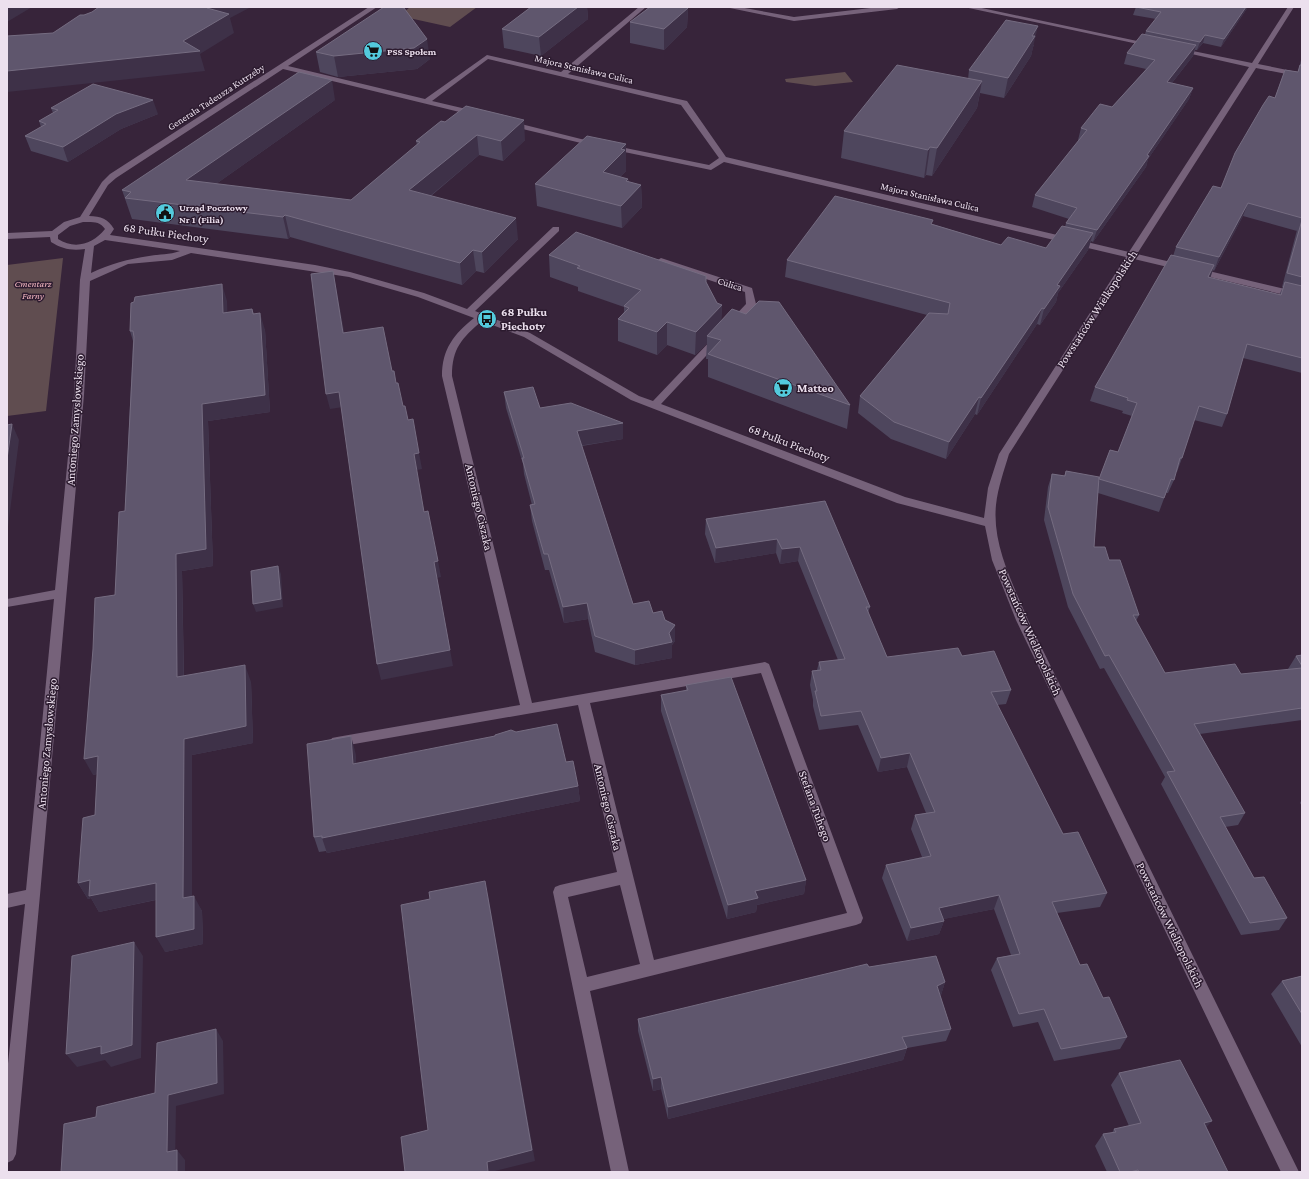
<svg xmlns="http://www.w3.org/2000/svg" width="1309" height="1179" viewBox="0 0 1309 1179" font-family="'Crimson Pro',serif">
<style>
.green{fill:#604d50}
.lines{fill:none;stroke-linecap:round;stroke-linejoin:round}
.street{fill:#76627a;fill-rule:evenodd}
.wall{fill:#4e465d;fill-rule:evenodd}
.shaded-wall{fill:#3e3148}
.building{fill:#5f566d;stroke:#756c81}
.labels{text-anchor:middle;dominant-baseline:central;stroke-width:3;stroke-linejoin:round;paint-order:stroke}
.far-poi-label{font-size:10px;font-weight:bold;fill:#ece0ee;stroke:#2c1b2f;text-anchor:start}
.far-street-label{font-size:10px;fill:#ece0ee;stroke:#2c1b2f}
.far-park-label{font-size:10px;font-style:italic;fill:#f3b7c1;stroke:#2c1b2f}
.street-label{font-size:12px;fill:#ece0ee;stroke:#2c1b2f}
.poi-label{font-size:12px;font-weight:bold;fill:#ece0ee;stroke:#2c1b2f;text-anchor:start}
</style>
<rect width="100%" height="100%" fill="#37243a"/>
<path class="green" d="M410 7H477L450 27 400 16Z
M845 72 853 82 815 86 786 82 785 79Z
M63 258 46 411 7 416V265Z"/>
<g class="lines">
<path class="street" d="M369 7H377L288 66 425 99 487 55 561 72 639 7H646L568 74 687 101 726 157 1129 252 1249 67 1174 50 1178 48 1252 63 1288 7H1294L1258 64 1302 73V77L1256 68 1137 254 1302 293V299L1134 259 1009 454C1004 471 998 487 996 505 992 545 1013 584 1028 620L1299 1172H1281L1016 620 992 560 985 526 897 503 631 400 524 337 482 321C462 338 452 348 452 376L532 703 765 662 769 664 863 918 861 923 856 925 590 991 629 1172H611L553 892 555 887 560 885 617 872 578 705 337 747 332 746 330 742 332 738 337 737 520 705 442 376C442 349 454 334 474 318L418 297 349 277 191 253 172 260 128 264 90 281 84 395 40 895 16 1154 13 1160 7 1163V1073L25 904 7 908V894L26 890 54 599 7 607V599L55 590 74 395 80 280 85 249C72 251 62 249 51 242L50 237 7 239V233L52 231 64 222 80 217 102 182 110 174ZM488 59 681 105 719 158 709 165 581 139 509 121H506V125L581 143 711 170 724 162 1126 257 999 454 988 488 984 518 905 497 661 404 720 341 722 339 720 337H714L653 401 639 396 530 333 475 311 559 231V227H553L467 309 424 293 350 272 315 265 110 235 114 229C108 219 101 216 89 216L108 185 116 178 283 69 476 116 480 114 479 112 432 101ZM83 222C92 222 100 221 105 229 93 244 75 250 58 239V235L70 226ZM105 240 180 251C169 255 160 254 149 256 128 259 110 264 91 273L94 246ZM761 673 847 913 654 960 590 703ZM620 885 640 964 587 977 568 897Z
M725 7H739L794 17 879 7H900L897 9 794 21Z
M964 7H977L1156 45 1152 47Z
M661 258 752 288 756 304 734 327H728L726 325 728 323 746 304 745 292 658 263 656 261Z"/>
</g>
<path class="wall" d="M531 7H587L588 19 541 56 504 48 502 29Z
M1136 7H1248L1221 47 1203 43 1197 50H1195L1193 56 1172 83 1193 88 1189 99 1148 159 1146 167 1093 242 1091 241 1088 250 1058 293 1056 302 1040 325 1037 324 977 415 975 414 946 459 891 439 858 413 860 396 927 315 785 277 787 260 932 224 1001 245 1046 248 1065 227 1066 223 1069 219 1032 207 1035 195 1079 140H1078L1081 128 1112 107 1146 69 1124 64 1127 53 1145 34 1146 31 1156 19 1133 15Z
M688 8 687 27 664 50 630 43V22Z
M1034 45 1033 47 1031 56 1004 98 980 93 977 108 932 176 926 175 924 178 841 158 844 131 968 79 969 70Z
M316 52 430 59 417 69 338 77 320 72Z
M1302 56V373L1243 358 1227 414 1222 427 1194 420 1182 458 1177 472H1176L1174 480 1168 493H1166L1159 512 1098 493 1094 547 1109 560 1139 615 1136 621 1165 673 1241 674 1289 670 1288 669 1296 656 1302 655V720L1200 734 1245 813 1238 825 1225 827 1254 878 1287 918 1279 930 1241 935 1161 784 1165 777 1104 668 1100 669 1068 607 1044 520 1048 487 1052 474 1064 476 1066 471 1099 481 1110 450 1118 452 1132 416 1122 413 1123 411 1090 401 1095 387 1173 256 1176 247 1221 188 1275 97 1285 70 1298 72ZM1243 216 1297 231V230L1282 287H1283L1279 295 1210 278 1213 270 1214 271Z
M335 100 216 184 351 200 417 145 416 141 441 121 525 140 503 161 479 155 431 196 518 239 484 273 476 271 462 285 290 237 288 239 132 219 122 190Z
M51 108 158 114 121 129 68 162 31 151 25 136 41 127 39 121 53 113Z
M626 144V171L620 177 628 179 629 182 641 185 642 207 622 228 537 206 535 184Z
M549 255 706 282 717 303 722 305 721 321 850 405 847 429 708 377V359H706L707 343 695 355 667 345 657 355 618 341V319L624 312V307L578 291V287L550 277Z
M227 301V312L252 309 254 314 265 330 270 412 208 421 213 566 182 571 184 676 251 682 253 743 192 755V896L202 911 203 944 165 952 156 900 99 912 91 898 88 899 78 883 95 815 97 774 93 775 125 511 133 341 130 331Z
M504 392 540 408 623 439 582 446 633 604 653 613 675 625V641L672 645V658L635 665 595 652 588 619 564 623 549 570H545L532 521 530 505H532L524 474 523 464 506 408Z
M825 501 870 607 868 613 887 657 962 656 1011 690 1006 704 997 705 1063 834 1107 893 1100 907 1057 913 1080 965 1103 998 1127 1037 1120 1049 1054 1061 1038 1022 1013 1027 991 970 997 958 1011 955 994 909 943 919 944 921 939 934 907 941 882 878 886 865 922 857 911 829 915 815 926 813 907 767 878 772 858 725 819 730 813 706V700L810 685 812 671 817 670 819 662 838 660 798 561 780 564 776 553 715 563 705 534 706 519Z
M686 685 806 880 804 894 757 905 756 912 727 919 661 711V695L686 691Z
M355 751 356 763 566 762 578 786 580 801 327 853 326 851 319 852 314 837Z
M1302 799V806L1300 803Z
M869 967 945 982 941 995H940L951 1029 946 1041 907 1048 903 1060 668 1119 661 1089 653 1091 638 1031V1019Z
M1302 976V1047L1271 994 1282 981Z
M1119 1073 1206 1127 1228 1172H1107L1095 1146 1103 1134 1112 1133 1114 1129 1129 1126 1111 1085Z"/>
<path class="shaded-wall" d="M7 7H32L7 22Z
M209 7H251L230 18 234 33 200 54 205 71 7 92V71L183 41 207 8Z
M578 7H587L588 19 541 56 539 37Z
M1246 7H1248L1221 47 1224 39Z
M688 8 687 27 664 50V29Z
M1038 26 1031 56 1004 98 1008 78 1032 36Z
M1205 35 1203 43 1197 50 1200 42Z
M427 39 430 59 417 69 338 77 334 56Z
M1196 45 1193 56 1164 93 1167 82Z
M332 80 335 100 192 201 186 180Z
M982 81 977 108 932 176 937 148Z
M1193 88 1189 99 1148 159 1146 167 1093 242 1097 230 1147 155Z
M153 100 158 114 121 129 68 162 63 147 116 114Z
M524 120 525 140 503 161 501 141Z
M477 135 479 155 412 211 409 190Z
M626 144V171L603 194V172L621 149Z
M930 147 926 175 924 178 928 150Z
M628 179 629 198 641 185 642 207 622 228 621 206 626 181Z
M1248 203 1243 216 1214 271 1219 257Z
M285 215 290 237 288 239 283 217Z
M516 218 518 239 484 273 482 252Z
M1093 233 1088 250 1058 293 1056 302 1040 325 1044 309 1057 285Z
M473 250 476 271 462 285 460 263Z
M1214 265 1210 279 1208 277Z
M333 271 336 286 347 348 343 333Z
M222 284 227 301 228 330 223 313Z
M722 305 721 328 707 336V343L695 355 696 332Z
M1042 308 1037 324 977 415 981 398Z
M260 313 265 330 270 412 208 421 213 566 182 571 184 694 177 677 176 554 202 404Z
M667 322V345L657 355V332Z
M339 392 343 407 330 409 326 394Z
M979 397 975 414 946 459 949 442Z
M623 423V439L578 446 577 431Z
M12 424 19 440 7 535V459Z
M419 453 422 469 417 470 414 454Z
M777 539 776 553 715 563 716 548Z
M800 547 798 561 780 564 782 549Z
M438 561 441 577 437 578 453 666 381 680 377 664 434 562Z
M278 566 281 574 283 607 256 612 253 604Z
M587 603 588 619 564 623 563 607Z
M675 625V641L672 645V658L635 665V650L669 633Z
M245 665 251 682 253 743 192 755V913L183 898 184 739Z
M351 736 355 751 358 779 353 764Z
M910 753 907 767 878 772 881 758Z
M98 756 107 772 93 775 84 759Z
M578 786 580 801 327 853 322 838Z
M90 880 156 883 164 898 99 912 91 898 88 899 78 883Z
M806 880 804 894 757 905 756 912 727 919 728 905 755 891Z
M488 894 535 1161 491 1172H488L487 1162Z
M999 895 994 909 934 921 939 908Z
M194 896 202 911 203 944 165 952 156 937Z
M944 921 939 934 907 941 911 928Z
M134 942 143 956 141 1058 111 1067 105 1060 77 1067 66 1054Z
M945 982 941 995 932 998 937 986Z
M216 1029 223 1041 224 1094 176 1106 175 1163 167 1152 168 1095Z
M907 1048 903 1060 668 1119V1107Z
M661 1077V1089L653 1091V1079Z
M1212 1121 1202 1132 1204 1123Z
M177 1150 185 1160V1172H177Z"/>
<path class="building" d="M99 7H209L207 8 229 14 183 41 200 51 7 71V36L53 33 80 15H84L92 12Z
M384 7H400L404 8 427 39 414 48 334 56 316 52Z
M531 7H578L539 37 502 29Z
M650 7H685L688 8 664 29 630 22Z
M1136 7H1246L1224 39 1205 35 1200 42 1146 31 1161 12Z
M1006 20 1038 26 1032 36H1035L1008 78 969 70Z
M1142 34 1196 45 1167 82 1193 88 1147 155 1149 156 1097 230 1066 223 1077 208 1035 195 1087 130 1081 128 1100 104 1112 107 1155 60 1127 53Z
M897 65 982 81 937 148 930 147 928 150 844 131Z
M1300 65H1302V218L1248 203 1219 257 1176 247 1213 186 1221 188 1235 153 1263 105 1269 96 1275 98 1285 70 1298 72Z
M299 72 332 80 186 180 351 200 420 142 416 141 441 121 445 122 466 106 524 120 501 141 477 135 409 190 516 218 482 252 473 250 460 263 285 215 283 217 125 198 131 192 122 190Z
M93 84 153 100 116 114 63 147 25 136 46 124 39 121 58 110 51 108Z
M587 136 626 144 621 149 625 150 603 172 628 179 626 181 641 185 621 206 535 184Z
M835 196 933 220 931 224 1001 245 1008 237 1046 248 1062 226 1093 233 1057 285 1060 286 1044 309 1042 308 981 398 979 397 949 442 894 422 860 396 929 313 948 314 950 303 787 260Z
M1302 220V277L1287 273Z
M576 232 706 276V282L717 303 722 305 696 332 667 322 657 332 618 319 629 308 624 306 641 290 577 268 580 266 549 255Z
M1171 255 1214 265 1208 277 1281 295 1285 282 1302 286V358L1247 344 1227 414 1199 406 1182 458H1180L1174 480 1171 479 1164 498 1099 479 1110 450 1118 452 1137 403 1127 400 1128 398 1095 387Z
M333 271 343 333 383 327 392 371H394L396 383H398L403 406H405L408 420 413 419 419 453 414 454 424 512 428 511 438 561 434 562 450 650 377 664 339 392 326 394 311 274Z
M222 284 223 313 252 309 253 314 260 313 265 395 202 404 206 549 176 554 177 677 245 665 246 726 184 739 183 898 194 896V929L156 937V883L89 896 90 880 78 883 83 818 95 815 98 756 84 759 93 649 95 598 115 595 119 512 125 511 134 337 133 331H130L131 303 134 302 135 297Z
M759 301 779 302 850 405 708 354 721 340 707 336 732 309 746 314Z
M533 387 540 408 571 403 623 423 577 431 633 604 649 601 653 613 662 611 665 620 675 625 669 633 672 642 635 650 595 636 587 603 563 607 548 554H544L530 505 535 504 522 458H524L504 392Z
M12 424 7 459V425Z
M1066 471 1099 477 1094 547H1105L1109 560H1120L1139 615H1133L1165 673 1235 664 1241 674 1302 668V708L1194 724 1245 813 1220 817 1254 878 1264 877 1287 918 1250 923 1167 772 1175 771 1109 655 1105 656 1073 594 1048 507 1052 474 1065 476Z
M825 501 870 607H866L887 657 958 648 962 656 994 651 1011 690 991 692 1063 834 1078 832 1107 893 1052 902 1080 965 1087 964 1103 998 1109 997 1127 1037 1061 1049 1044 1009 1019 1014 997 958 1020 954 999 895 939 908 944 921 911 928 886 865 931 856 915 815 935 812 910 753 881 758 861 711 821 716 815 691H817L812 671 821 670 819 662 845 659 800 547 782 549 777 539 716 548 706 519Z
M278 566 281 599 253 604 251 571Z
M1302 655V666L1296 656Z
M731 677 806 880 755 891 758 898 728 905 661 695 688 690 686 685Z
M557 724 566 762 573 761 578 786 322 838V836L314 837 307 744 351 736 353 764 495 736V735L511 730 516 732Z
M485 881 532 1150 487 1162 488 1172H405L401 1137 428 1130 401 905 430 899 429 892Z
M134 942 132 1045 101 1054V1046L66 1054 72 956Z
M936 956 945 982 937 986 951 1029 902 1037 907 1048 668 1107 661 1077 653 1079 638 1019 867 964 869 967Z
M1302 976V1014L1282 981Z
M216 1029 217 1083 168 1095 167 1152 177 1150V1172H61L64 1124 96 1117 97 1107 155 1093 157 1043Z
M1180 1060 1212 1121 1204 1123 1228 1172H1139L1138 1170 1130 1172H1120L1103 1134 1116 1132 1114 1129 1141 1123 1119 1073Z"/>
<defs>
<symbol id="supermarket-disc" viewBox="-11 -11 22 22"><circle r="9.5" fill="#53cadc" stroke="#2c1b2f"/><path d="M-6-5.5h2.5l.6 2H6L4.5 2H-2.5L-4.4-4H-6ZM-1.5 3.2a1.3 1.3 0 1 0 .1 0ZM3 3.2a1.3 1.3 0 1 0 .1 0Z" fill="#111"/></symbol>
<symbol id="civic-disc" viewBox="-11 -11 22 22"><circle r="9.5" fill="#53cadc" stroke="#2c1b2f"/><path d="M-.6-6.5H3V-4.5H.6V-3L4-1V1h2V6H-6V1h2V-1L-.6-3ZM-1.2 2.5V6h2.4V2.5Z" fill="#111"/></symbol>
<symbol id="bus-disc" viewBox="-11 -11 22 22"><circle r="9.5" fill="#53cadc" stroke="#2c1b2f"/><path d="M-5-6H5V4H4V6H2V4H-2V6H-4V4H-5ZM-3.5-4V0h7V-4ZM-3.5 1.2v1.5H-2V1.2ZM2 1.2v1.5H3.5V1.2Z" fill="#111"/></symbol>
</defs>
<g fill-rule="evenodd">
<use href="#supermarket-disc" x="362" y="40" width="22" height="22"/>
<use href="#civic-disc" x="154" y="202" width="22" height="22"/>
<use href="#bus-disc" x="476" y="308" width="22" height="22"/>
<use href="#supermarket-disc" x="772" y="377" width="22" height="22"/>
</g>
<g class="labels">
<g class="far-poi-label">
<text x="387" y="51">PSS Społem</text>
<text x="179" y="207">Urząd Pocztowy<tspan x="179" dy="12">Nr 1 (Filia)</tspan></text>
</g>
<g class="far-street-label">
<text transform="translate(584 69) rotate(13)">Majora Stanisława Culica</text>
<text transform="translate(216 97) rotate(-33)">Generała Tadeusza Kutrzeby</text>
<text transform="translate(930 197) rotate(13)">Majora Stanisława Culica</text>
<text transform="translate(730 284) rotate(18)">Culica</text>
</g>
<g class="far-park-label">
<text x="33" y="283">Cmentarz<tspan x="33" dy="12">Farny</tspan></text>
</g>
<g class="street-label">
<text transform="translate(166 233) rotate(8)">68 Pułku Piechoty</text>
<text transform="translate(1097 309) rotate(-57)">Powstańców Wielkopolskich</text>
<text transform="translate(75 420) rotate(-86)">Antoniego Zamysłowskiego</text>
<text transform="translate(789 443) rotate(21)">68 Pułku Piechoty</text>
<text transform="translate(479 507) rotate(77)">Antoniego Ciszaka</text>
<text transform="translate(1030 632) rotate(66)">Powstańców Wielkopolskich</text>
<text transform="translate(47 744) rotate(-85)">Antoniego Zamysłowskiego</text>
<text transform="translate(815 806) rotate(70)">Stefana Tuhego</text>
<text transform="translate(608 807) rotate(77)">Antoniego Ciszaka</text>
<text transform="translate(1170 925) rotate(64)">Powstańców Wielkopolskich</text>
</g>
<g class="poi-label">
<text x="501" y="312">68 Pułku<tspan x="501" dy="14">Piechoty</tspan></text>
<text x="797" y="388">Matteo</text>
</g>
</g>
<rect width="1309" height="1179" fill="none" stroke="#ece0ee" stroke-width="16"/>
</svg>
